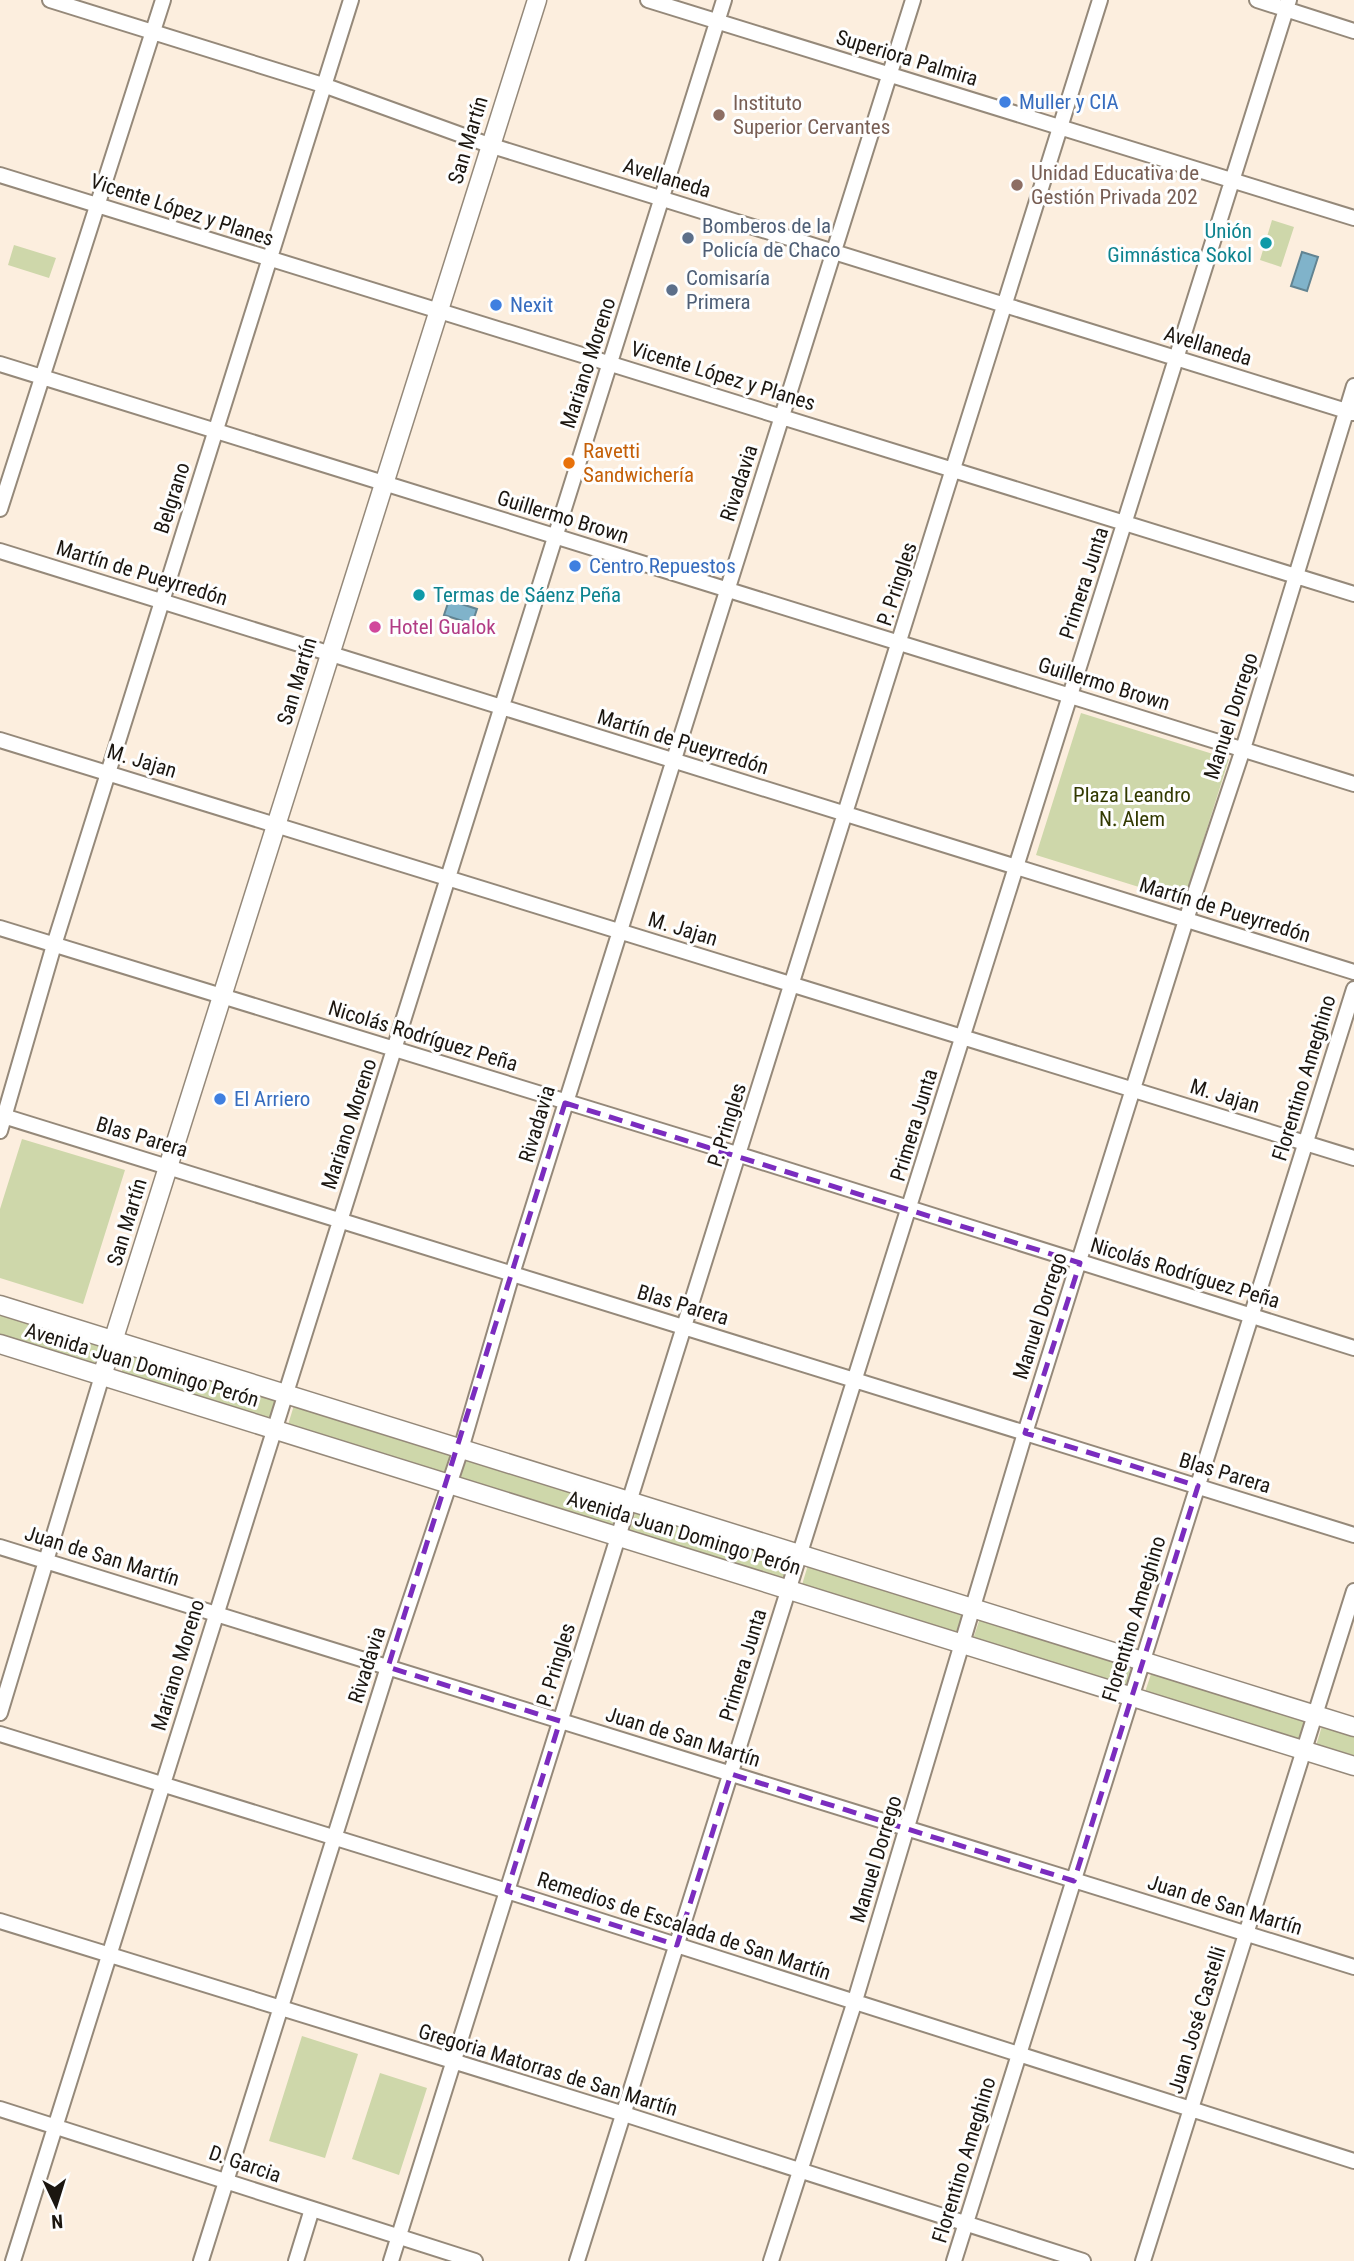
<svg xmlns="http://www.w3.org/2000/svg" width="1354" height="2261" viewBox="0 0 1354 2261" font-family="'Roboto Condensed',sans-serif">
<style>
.green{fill:#ced7aa}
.water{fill:#80b3ca;stroke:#628492;stroke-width:2}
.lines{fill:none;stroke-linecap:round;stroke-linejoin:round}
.minor-casing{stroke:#95897a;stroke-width:18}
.major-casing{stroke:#95897a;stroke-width:21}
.minor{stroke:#fff;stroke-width:14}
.major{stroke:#fff;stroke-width:18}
.marked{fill:none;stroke:#7b2cbf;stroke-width:5;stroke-dasharray:14 9;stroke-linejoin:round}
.shop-dot{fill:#3f7fe0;stroke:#fefefe;stroke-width:2.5}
.education-dot{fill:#8d6e63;stroke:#fefefe;stroke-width:2.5}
.service-dot{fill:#5c6f8a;stroke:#fefefe;stroke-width:2.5}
.culture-dot{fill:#0f9aa8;stroke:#fefefe;stroke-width:2.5}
.food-dot{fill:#e8710a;stroke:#fefefe;stroke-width:2.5}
.hotel-dot{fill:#d1479c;stroke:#fefefe;stroke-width:2.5}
.labels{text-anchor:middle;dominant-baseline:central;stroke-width:6;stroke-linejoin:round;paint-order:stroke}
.street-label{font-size:21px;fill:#1b1610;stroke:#fefefe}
.shop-label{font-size:21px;fill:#366cbe;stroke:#fefefe;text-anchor:start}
.education-label{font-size:21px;fill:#785e54;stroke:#fefefe;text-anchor:start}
.service-label{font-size:21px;fill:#4e5e75;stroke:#fefefe;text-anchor:start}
.culture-label{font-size:21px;fill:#0d838f;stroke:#fefefe;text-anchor:end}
.food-label{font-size:21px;fill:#c56008;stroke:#fefefe;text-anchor:start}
.hotel-label{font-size:21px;fill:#b23c85;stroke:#fefefe;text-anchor:start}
.park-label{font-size:21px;fill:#323901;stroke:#fefefe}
</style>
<rect width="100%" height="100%" fill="#fceede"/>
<path class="green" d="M1272 220 1294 227 1281 267 1260 260Z
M14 245 56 258 49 278 8 265Z
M1081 713 1229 759 1184 901 1036 855Z
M22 1139 125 1170 83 1304 0 1278V1209Z
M0 1312 103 1344 101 1368 0 1340Z
M131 1352 281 1400 273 1424 124 1377C119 1365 122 1360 131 1352Z
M295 1402 455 1452 447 1478 287 1428Z
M467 1456 624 1506 616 1531 459 1481Z
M637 1508 795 1558 788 1583 629 1533Z
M808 1565 965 1612 957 1635 801 1588Z
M980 1618 1137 1665 1129 1689 972 1642Z
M1152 1671 1306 1719 1298 1742 1144 1695Z
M1322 1726 1354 1735V1761L1315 1749Z
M302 2036 358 2054 325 2158 269 2141Z
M380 2073 427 2088 399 2175 352 2159Z"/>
<path class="water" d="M1302 252 1318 257 1307 291 1291 286Z
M449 600 477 609 472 624 444 615Z"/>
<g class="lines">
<defs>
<path id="minor" d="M50 0 326 86 489 145 1353 413
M648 0 1354 218
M1257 0 1354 31
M0 175 1354 594
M0 364 1354 784
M0 509 163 0
M0 551 1354 972
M0 740 1354 1158
M0 928 740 1155 1354 1348
M0 1115 1354 1535
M0 1131 54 945 351 0
M0 1547 1354 1967
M0 1713 102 1376
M0 1734 507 1891 1354 2161
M0 1921 624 2114 1083 2261
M0 2109 475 2261
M13 2261 724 0
M201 2261 388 1667 461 1449 512 1274 913 0
M296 2261 312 2209
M391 2261 1100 0
M577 2261 1289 0
M771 2261 854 2004 1025 1433 1186 920 1243 749 1354 386
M954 2261 1354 989
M1143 2261 1354 1591"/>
<path id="major" d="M0 1305 1354 1727
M0 1344 1354 1766
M102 1376 537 0"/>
</defs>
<use href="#minor" class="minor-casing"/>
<use href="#major" class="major-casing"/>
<use href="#minor" class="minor"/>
<use href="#major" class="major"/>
</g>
<path class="marked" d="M565 1103 1080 1263 1025 1433 1198 1486 1074 1881 731 1774 677 1945 507 1891 560 1721 388 1667Z"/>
<g class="shop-dot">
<circle cx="1005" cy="102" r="7"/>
<circle cx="496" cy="305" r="7"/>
<circle cx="575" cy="566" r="7"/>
<circle cx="220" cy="1099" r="7"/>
</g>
<g class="education-dot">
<circle cx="719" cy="115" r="7"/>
<circle cx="1017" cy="185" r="7"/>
</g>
<g class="service-dot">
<circle cx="688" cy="238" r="7"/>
<circle cx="672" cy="290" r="7"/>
</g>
<g class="culture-dot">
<circle cx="1266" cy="243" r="7"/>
<circle cx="419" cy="595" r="7"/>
</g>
<circle class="food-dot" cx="569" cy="463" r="7"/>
<circle class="hotel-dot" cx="375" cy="627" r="7"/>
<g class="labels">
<g class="street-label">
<text transform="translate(907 58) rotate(17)">Superiora Palmira</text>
<text transform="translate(468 140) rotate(-73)">San Martín</text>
<text transform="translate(667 178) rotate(17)">Avellaneda</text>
<text transform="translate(182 210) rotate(18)">Vicente López y Planes</text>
<text transform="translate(1208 346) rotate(17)">Avellaneda</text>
<text transform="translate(588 363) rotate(-72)">Mariano Moreno</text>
<text transform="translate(723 376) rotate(17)">Vicente López y Planes</text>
<text transform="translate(739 483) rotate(-72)">Rivadavia</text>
<text transform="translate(172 498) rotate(-72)">Belgrano</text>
<text transform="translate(563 517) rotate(17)">Guillermo Brown</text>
<text transform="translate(142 573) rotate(17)">Martín de Pueyrredón</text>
<text transform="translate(1084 583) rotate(-72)">Primera Junta</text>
<text transform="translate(897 584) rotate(-72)">P. Pringles</text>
<text transform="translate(297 681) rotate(-73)">San Martín</text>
<text transform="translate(1104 684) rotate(17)">Guillermo Brown</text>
<text transform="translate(1231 716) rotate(-72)">Manuel Dorrego</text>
<text transform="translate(683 742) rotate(17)">Martín de Pueyrredón</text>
<text transform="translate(142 761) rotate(17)">M. Jajan</text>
<text transform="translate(1225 910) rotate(17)">Martín de Pueyrredón</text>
<text transform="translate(683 929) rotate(17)">M. Jajan</text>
<text transform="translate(423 1036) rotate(17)">Nicolás Rodríguez Peña</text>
<text transform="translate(1304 1078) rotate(-73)">Florentino Ameghino</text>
<text transform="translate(1225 1096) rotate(17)">M. Jajan</text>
<text transform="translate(349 1124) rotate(-72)">Mariano Moreno</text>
<text transform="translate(537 1124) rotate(-73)">Rivadavia</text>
<text transform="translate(727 1125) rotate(-73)">P. Pringles</text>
<text transform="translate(914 1125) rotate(-73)">Primera Junta</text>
<text transform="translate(142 1137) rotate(17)">Blas Parera</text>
<text transform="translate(127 1222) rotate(-73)">San Martín</text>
<text transform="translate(1185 1273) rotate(17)">Nicolás Rodríguez Peña</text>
<text transform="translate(683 1305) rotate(17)">Blas Parera</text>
<text transform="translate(1040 1316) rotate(-72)">Manuel Dorrego</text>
<text transform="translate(142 1365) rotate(17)">Avenida Juan Domingo Perón</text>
<text transform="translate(1225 1473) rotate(17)">Blas Parera</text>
<text transform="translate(684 1533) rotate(17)">Avenida Juan Domingo Perón</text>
<text transform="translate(102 1556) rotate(17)">Juan de San Martín</text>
<text transform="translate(1134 1619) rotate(-73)">Florentino Ameghino</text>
<text transform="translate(178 1665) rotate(-73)">Mariano Moreno</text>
<text transform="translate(367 1665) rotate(-72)">Rivadavia</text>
<text transform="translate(556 1665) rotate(-73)">P. Pringles</text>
<text transform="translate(743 1665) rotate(-73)">Primera Junta</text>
<text transform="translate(683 1737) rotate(17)">Juan de San Martín</text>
<text transform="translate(876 1859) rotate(-73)">Manuel Dorrego</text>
<text transform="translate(1225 1905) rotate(17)">Juan de San Martín</text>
<text transform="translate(684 1926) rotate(18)">Remedios de Escalada de San Martín</text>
<text transform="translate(1197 2020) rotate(-73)">Juan José Castelli</text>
<text transform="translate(548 2070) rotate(17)">Gregoria Matorras de San Martín</text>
<text transform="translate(964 2160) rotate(-73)">Florentino Ameghino</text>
<text transform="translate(245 2164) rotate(19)">D. Garcia</text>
</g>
<g class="shop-label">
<text x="1019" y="102">Muller y CIA</text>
<text x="510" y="305">Nexit</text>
<text x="589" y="566">Centro Repuestos</text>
<text x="234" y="1099">El Arriero</text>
</g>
<g class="education-label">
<text x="733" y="103">Instituto<tspan x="733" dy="24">Superior Cervantes</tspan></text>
<text x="1031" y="173">Unidad Educativa de<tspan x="1031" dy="24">Gestión Privada 202</tspan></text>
</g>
<g class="service-label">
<text x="702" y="226">Bomberos de la<tspan x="702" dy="24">Policía de Chaco</tspan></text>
<text x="686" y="278">Comisaría<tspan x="686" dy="24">Primera</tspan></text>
</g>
<g class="culture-label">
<text x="1252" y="231">Unión<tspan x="1252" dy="24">Gimnástica Sokol</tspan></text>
<text x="433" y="595" text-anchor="start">Termas de Sáenz Peña</text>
</g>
<g class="food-label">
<text x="583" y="451">Ravetti<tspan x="583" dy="24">Sandwichería</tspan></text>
</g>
<g class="hotel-label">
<text x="389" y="627">Hotel Gualok</text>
</g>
<g class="park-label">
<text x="1132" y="795">Plaza Leandro<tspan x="1132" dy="24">N. Alem</tspan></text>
</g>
</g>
<g transform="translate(56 2205) rotate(176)" stroke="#fefefe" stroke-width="5" paint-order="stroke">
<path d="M0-5L12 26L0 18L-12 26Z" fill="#1b1610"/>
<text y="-10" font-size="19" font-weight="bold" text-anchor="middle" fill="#1b1610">N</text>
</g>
</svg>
